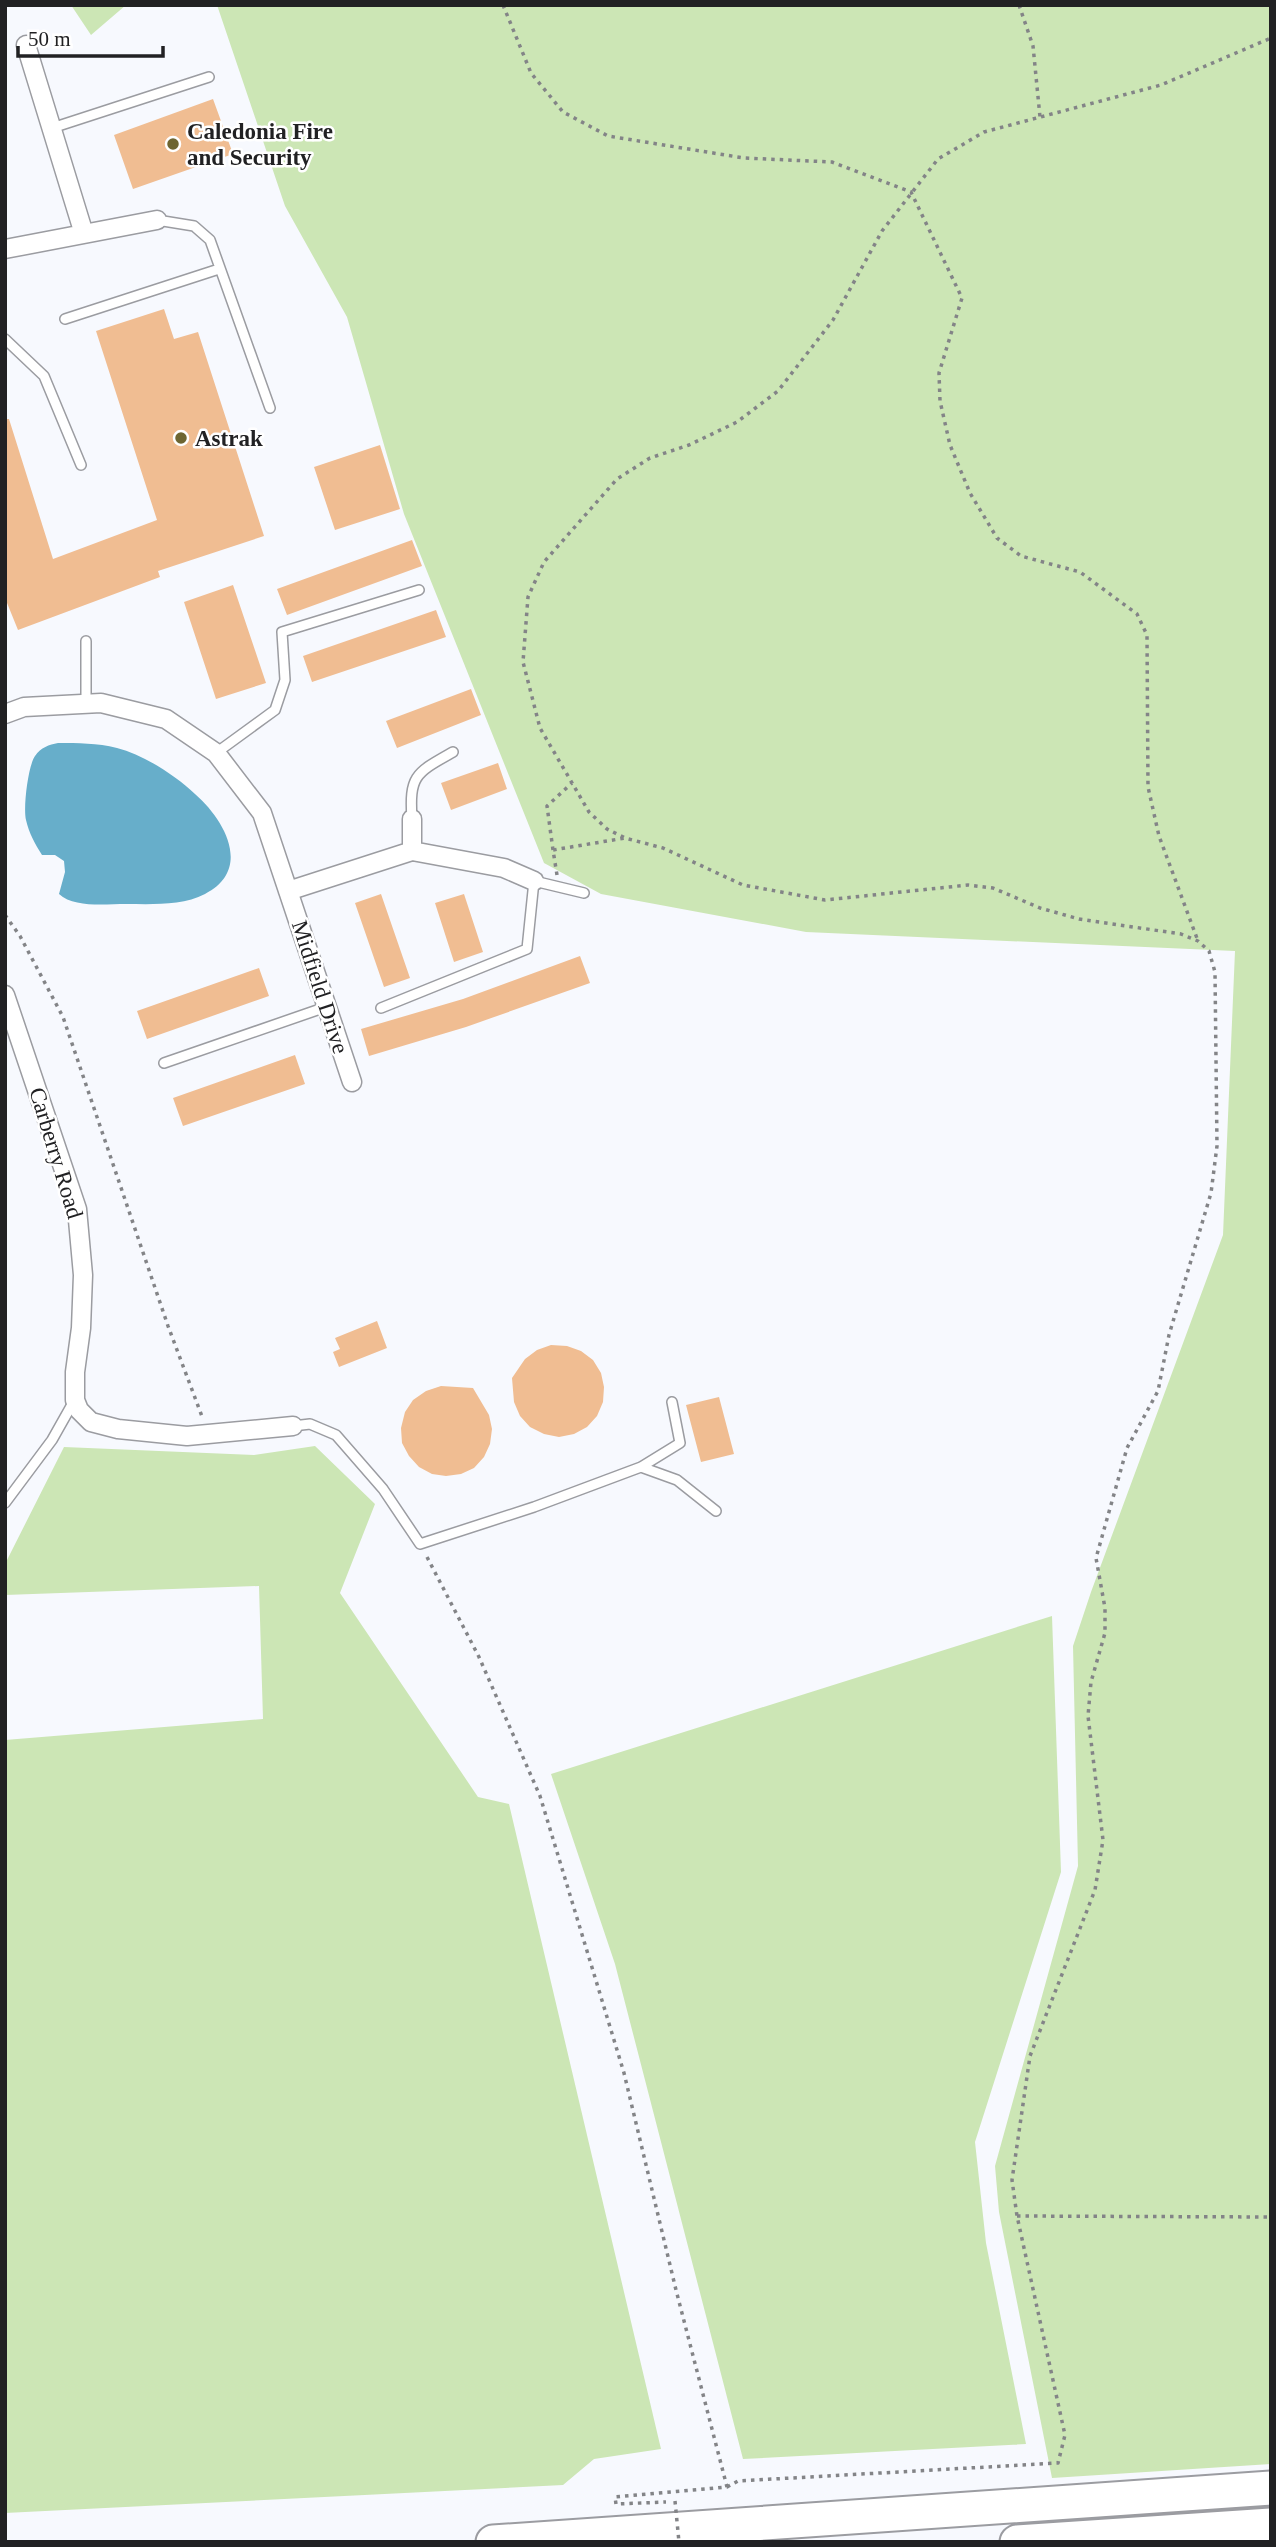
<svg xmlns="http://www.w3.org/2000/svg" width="1276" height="2547" viewBox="0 0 1276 2547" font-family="'Times New Roman',serif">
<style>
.green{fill:#cce6b5}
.water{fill:#67aeca}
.building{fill:#f0bd92}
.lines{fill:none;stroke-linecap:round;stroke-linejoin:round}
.lane-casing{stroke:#9b9ca1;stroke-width:12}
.street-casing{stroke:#9b9ca1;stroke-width:21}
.highway-casing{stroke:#9b9ca1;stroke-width:37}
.path{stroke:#838487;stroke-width:3.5;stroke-dasharray:3.5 5;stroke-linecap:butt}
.lane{stroke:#fff;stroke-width:9}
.street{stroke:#fff;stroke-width:18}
.highway{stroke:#fff;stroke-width:33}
.path-bridge{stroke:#838487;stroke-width:3.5;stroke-dasharray:3.5 5;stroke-linecap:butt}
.poi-dot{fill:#6d6531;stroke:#fff;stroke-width:2.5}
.labels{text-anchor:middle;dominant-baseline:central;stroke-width:5;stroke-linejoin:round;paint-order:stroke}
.poi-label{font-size:23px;font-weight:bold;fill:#212123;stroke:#fff;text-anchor:start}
.street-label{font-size:23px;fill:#212123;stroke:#fff}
</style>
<rect width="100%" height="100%" fill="#f7f9fe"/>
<path class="green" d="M71 5H126L91 35Z
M217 5H1271V2464L1052 2478 999 2212 995 2166 1078 1866 1073 1646 1091 1592 1223 1235 1235 951 806 932 601 894 544 863 404 514 347 317 285 206Z
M315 1446 375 1504 340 1593 478 1797 509 1804 661 2449 594 2459 563 2485 5 2513V1740L263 1719 259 1586 5 1595V1564L64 1447 254 1455Z
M1052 1616 1061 1872 975 2142 986 2243 1026 2444 743 2459 615 1964 551 1774Z"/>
<path class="water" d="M58 743C78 743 97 743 117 748 144 755 175 775 195 794 226 821 252 870 205 894 182 906 151 904 126 904 105 904 74 908 59 894L65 872 64 861 55 855H42C35 844 29 833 26 820 23 808 28 766 35 756 41 747 49 745 58 743Z"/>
<path class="building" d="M213 99 233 154 133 189 114 135Z
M164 309 174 339 198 332 264 536 158 571 160 577 18 630 5 598V419H9L53 559 157 520 96 331Z
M380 445 400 509 335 530 314 467Z
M412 540 422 566 287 615 277 589Z
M233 585 266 683 216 699 184 602Z
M436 610 446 637 312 682 303 656Z
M471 689 481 715 397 748 386 721Z
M498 763 507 789 451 810 441 783Z
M381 894 410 978 384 987 355 903Z
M464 894 483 952 454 962 435 903Z
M580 956 590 983 466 1027 369 1056 361 1029 463 999Z
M259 968 269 996 147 1039 137 1011Z
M295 1055 305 1084 183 1126 173 1098Z
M377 1321 387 1348 339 1367 333 1352 340 1349 335 1338Z
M551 1345 567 1346 581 1351 593 1360 601 1373 604 1387 603 1402 597 1416 587 1427 574 1434 559 1437 544 1434 530 1427 520 1416 514 1402 512 1378 525 1359 537 1350Z
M441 1386 473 1388 489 1415 492 1429 490 1444 484 1457 474 1468 461 1474 446 1476 432 1474 419 1467 409 1456 402 1443 401 1428 405 1412 413 1400 426 1391Z
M719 1397 734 1454 701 1462 686 1405Z"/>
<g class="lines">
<defs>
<path id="lane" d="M52 128 209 77
M157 220 194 226 210 240 270 408
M65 319 219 269
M5 339 44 376 81 465
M86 641V704
M216 753 275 710 285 680 282 632 419 590
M412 819C409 775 416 773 453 752
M381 1008 527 949 534 881 584 893
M164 1063 326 1007
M293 1426 310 1424 336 1435 383 1489 420 1544 534 1507 641 1467 680 1443 672 1402
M641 1467 677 1480 716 1511
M5 1503 52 1440 74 1401"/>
<path id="street" d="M26 45 84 234
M5 249 157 220
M5 714 24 707 101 703 166 719 216 753 262 813 352 1082
M412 851V819
M288 891 412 851 504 868 534 881
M5 995 77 1209 83 1275 81 1328 75 1372V1400L79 1410 91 1422 118 1429 187 1436 293 1426"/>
<path id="highway" d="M493 2542 1271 2488
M1017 2542 1271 2525"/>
</defs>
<use href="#lane" class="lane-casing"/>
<use href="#street" class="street-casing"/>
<use href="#highway" class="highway-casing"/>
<path class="path" d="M503 5 531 73 563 112 608 136 744 158 832 162 911 192 962 298 939 373 940 401 950 445 970 493 997 538 1021 556 1080 572 1137 614 1147 635 1148 787 1159 836 1198 941
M1019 5 1033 46 1040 117
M553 850 547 806 572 783
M557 875 553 850 625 838
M5 915 20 936 63 1017 168 1326 203 1419
M427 1557 479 1657 540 1796 624 2073 676 2290 727 2487 615 2497 616 2504 666 2502
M1017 2216 1271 2217
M727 2487 738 2481 1058 2463 1065 2435 1017 2216 1012 2180 1030 2056 1095 1890 1103 1840 1088 1716 1091 1682 1105 1633V1608L1096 1558 1127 1448 1158 1391 1169 1335 1211 1193 1217 1146 1215 972 1209 951 1198 941 1181 934 1079 919 1040 908 993 888 968 885 825 900 743 885 663 848 625 838 607 829 589 812 540 728 523 662 528 597 544 562 617 479 650 458 689 445 737 422 778 391 833 320 882 231 938 159 984 132 1161 85 1271 38"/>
<use href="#lane" class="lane"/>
<use href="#street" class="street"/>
<use href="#highway" class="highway"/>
<path class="path-bridge" d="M675 2501 679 2542"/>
</g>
<g class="poi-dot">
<circle cx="173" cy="144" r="7"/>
<circle cx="181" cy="438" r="7"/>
</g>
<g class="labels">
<g class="poi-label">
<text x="187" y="131">Caledonia Fire<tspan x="187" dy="26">and Security</tspan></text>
<text x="195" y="438">Astrak</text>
</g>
<g class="street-label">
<text transform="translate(320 987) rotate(72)">Midfield Drive</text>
<text transform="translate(56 1153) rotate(73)">Carberry Road</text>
</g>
</g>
<rect width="1276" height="2547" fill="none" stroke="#212123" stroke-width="14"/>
<path d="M18 46v10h145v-10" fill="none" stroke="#212123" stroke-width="3.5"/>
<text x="28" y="46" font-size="21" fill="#212123" stroke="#ffffff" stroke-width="5" paint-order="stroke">50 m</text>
</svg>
